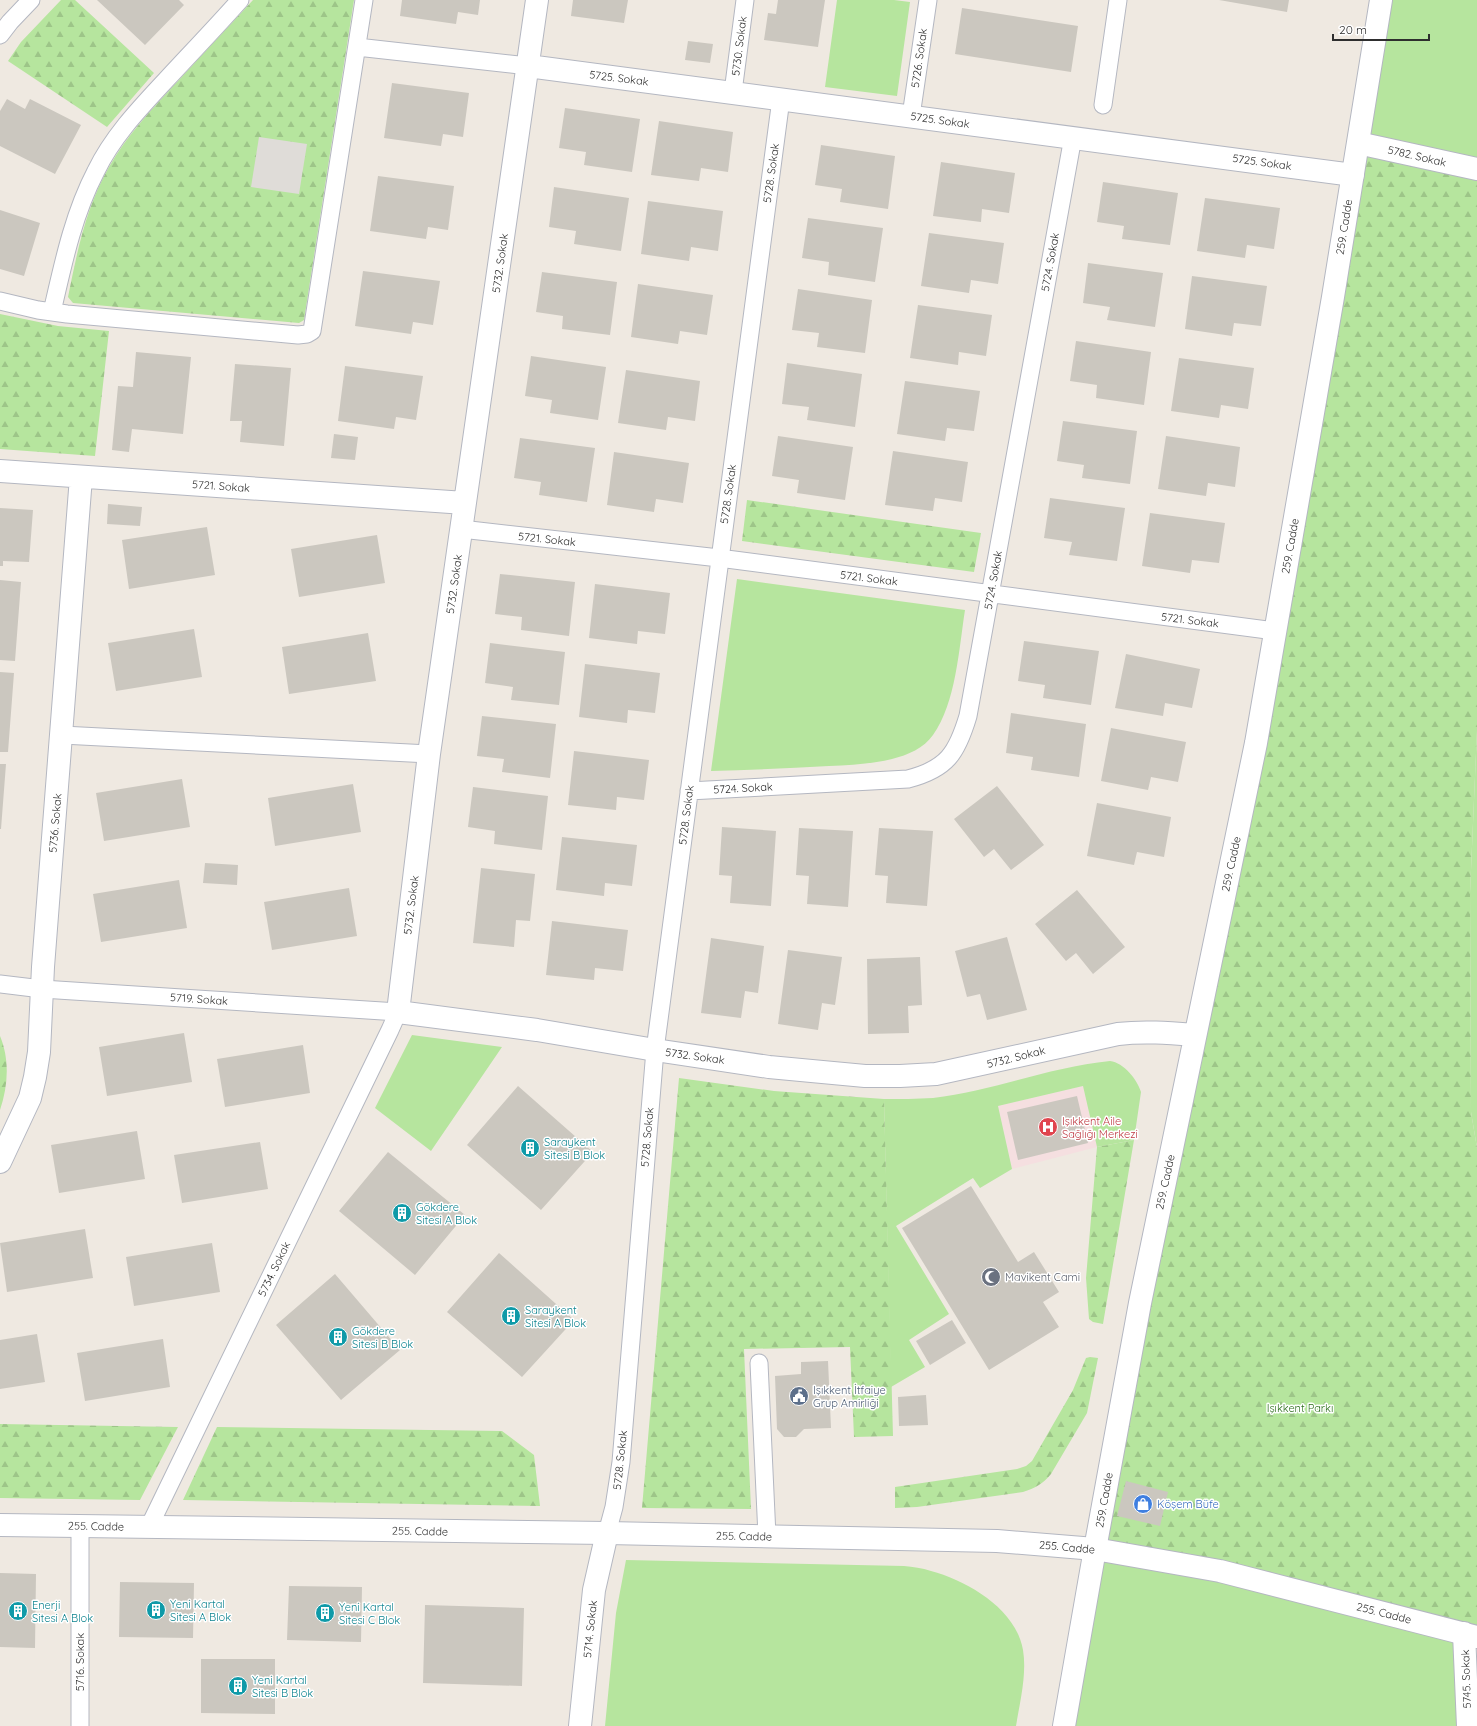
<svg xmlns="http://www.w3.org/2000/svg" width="1477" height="1726" viewBox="0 0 1477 1726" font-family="Quicksand,sans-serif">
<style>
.medical{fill:#f5dfe0}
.grass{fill:#b6e59e}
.forest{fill:url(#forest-firs)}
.plaza{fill:#dfdcd8}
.building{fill:#cbc7bf}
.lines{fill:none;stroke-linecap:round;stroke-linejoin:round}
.service-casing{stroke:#b4b7c1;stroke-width:19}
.minor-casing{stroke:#b4b7c1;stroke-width:24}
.tertiary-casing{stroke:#b4b7c1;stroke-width:24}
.service{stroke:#fff;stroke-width:17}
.minor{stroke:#fff;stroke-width:22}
.tertiary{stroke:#fff;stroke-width:22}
.labels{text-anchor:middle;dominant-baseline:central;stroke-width:3;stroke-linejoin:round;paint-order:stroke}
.street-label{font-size:11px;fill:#2e2e2e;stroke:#fff}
.health-label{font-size:11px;fill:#be3a42;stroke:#fff;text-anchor:start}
.culture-label{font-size:11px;fill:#0d838f;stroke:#fff;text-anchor:start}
.worship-label{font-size:11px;fill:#5b616d;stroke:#fff;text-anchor:start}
.service-label{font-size:11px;fill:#4e5e75;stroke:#fff;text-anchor:start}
.park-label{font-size:11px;fill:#2c6e1b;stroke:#fff}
.shop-label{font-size:11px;fill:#366cbe;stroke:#fff;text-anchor:start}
</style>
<defs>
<pattern id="forest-firs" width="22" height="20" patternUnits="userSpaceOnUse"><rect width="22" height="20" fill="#b6e59e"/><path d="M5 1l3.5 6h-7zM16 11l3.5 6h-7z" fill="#9dc588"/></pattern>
</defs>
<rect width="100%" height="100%" fill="#efe9e1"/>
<path class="medical" d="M1083 1086 1097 1147 1012 1169 998 1106Z"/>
<path class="grass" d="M837 0H894L910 2 897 96 825 87Z
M1381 0H1477V169L1358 143Z
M737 579 965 610C959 648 956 703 933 735 924 748 908 755 892 759 872 764 850 765 829 766 790 768 751 770 711 771Z
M1477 730V1148L1471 1112 1470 893Z
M412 1035 502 1047 431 1151 375 1108Z
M1110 1061C1124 1063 1137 1079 1141 1092L1134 1140 1097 1147 1083 1086 998 1106 1012 1169 980 1188 973 1178 896 1226 949 1314 909 1340 925 1367 891 1387 884 1099C900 1099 917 1099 933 1098 993 1091 1049 1067 1110 1061Z
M1095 1549 1464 1633 1468 1726H1064Z
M626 1560 904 1566C913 1567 922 1568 931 1571 968 1581 1016 1609 1023 1650 1027 1674 1020 1702 1016 1726H605L616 1613Z"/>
<path class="forest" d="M61 0H75L154 73 107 127 8 61 21 42Z
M253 0H354L304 320 299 323 73 303 68 297C77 252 86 207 109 167 127 135 152 109 177 82 202 55 228 27 253 0Z
M1358 143 1477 169V730L1470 893 1471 1112 1477 1148V1637L1095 1549Z
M0 314 58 326 109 331 95 456 0 449Z
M747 500 981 533 974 572 742 541Z
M0 1036C10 1060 8 1086 0 1110Z
M679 1078 774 1091 884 1099 893 1436 854 1437 850 1347 744 1349 751 1509 642 1508Z
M1134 1140 1103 1324 1093 1322 1089 1319 1086 1278 1097 1147Z
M1090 1357 1098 1358 1087 1413 1051 1474C1043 1484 1035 1488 1023 1492L917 1507 895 1508V1487L1017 1469 1026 1466 1032 1461 1073 1390 1086 1358Z
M0 1424 178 1427 140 1500 0 1498Z
M217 1427 502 1431 534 1455 540 1506 183 1500Z"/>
<path class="plaza" d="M259 137 307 144 299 194 251 187Z"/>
<path class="building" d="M97 0H179L184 5 145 45Z
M402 0H480L478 15 458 12 456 24 400 16Z
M573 0H628L624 23 571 16Z
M778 0H825L818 47 764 40 768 13 776 14Z
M1219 0H1289L1287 12Z
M962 8 1078 26 1071 72 955 54Z
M688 41 713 44 710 63 685 60Z
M392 83 469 93 463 137 443 134 441 146 384 138Z
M7 99 25 109 30 99 81 125 55 174 0 146V111Z
M565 108 640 119 632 172 584 165 586 152 559 148Z
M659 121 733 132 728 172 701 168 699 181 651 175Z
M821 145 895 156 888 209 840 202 842 189 815 185Z
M941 162 1015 173 1009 213 982 209 981 222 933 216Z
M378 176 454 186 448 230 428 227 426 239 370 231Z
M1103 182 1178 193 1170 245 1122 239 1124 226 1097 222Z
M554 187 629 198 621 251 574 244 576 231 549 227Z
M1205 198 1280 208 1274 249 1247 245 1245 258 1197 251Z
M648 201 723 211 718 251 691 247 689 261 641 254Z
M0 210 40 223 24 276 0 269Z
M808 218 883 228 875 282 828 275 829 262 802 258Z
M929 233 1004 243 998 284 971 280 969 293 921 286Z
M1088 263 1163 273 1155 327 1107 320 1110 307 1083 303Z
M363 271 440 281 433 325 413 322 411 334 355 326Z
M542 272 617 282 610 335 562 329 563 316 536 312Z
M1192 276 1267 286 1261 326 1234 323 1232 336 1185 329Z
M638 284 713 295 707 335 680 331 678 344 631 337Z
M798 289 872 300 865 353 817 347 819 333 792 330Z
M918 305 992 315 986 356 959 352 958 365 910 358Z
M1076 341 1151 352 1144 405 1096 398 1097 385 1070 381Z
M136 352 191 357 183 434 132 429 129 452 112 450 118 386 133 387Z
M531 356 606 367 598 420 550 413 552 400 525 396Z
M1179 358 1254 368 1248 409 1221 405 1219 418 1171 411Z
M787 363 862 374 855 427 807 420 809 407 782 404Z
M235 364 291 368 284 446 240 442 242 421H230Z
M345 366 423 376 416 420 396 417 394 429 338 421Z
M626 370 700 381 695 421 668 417 666 430 618 423Z
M905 381 980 391 974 431 947 428 945 441 897 434Z
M1063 421 1137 431 1130 484 1082 478 1084 465 1057 461Z
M334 434 358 437 355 460 331 458Z
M778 436 853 447 845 500 797 493 799 480 772 476Z
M1166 436 1240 447 1235 487 1208 483 1206 496 1158 489Z
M520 438 595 448 587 502 539 495 541 482 514 478Z
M893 451 968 462 962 502 935 498 933 511 885 505Z
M614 452 689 463 683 503 656 499 654 512 607 505Z
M1050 498 1125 508 1117 561 1069 555 1072 542 1044 538Z
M108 504 142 507 140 526 107 524Z
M0 508 33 510 29 562 3 561V566H0Z
M1150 513 1225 523 1219 563 1192 560 1190 573 1142 566Z
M207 527 215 575 129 589 122 540Z
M377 535 385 583 299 597 291 549Z
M500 574 575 582 569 636 521 630 522 617 495 614Z
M0 580 21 582 15 661 0 660Z
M595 584 670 593 665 634 638 631 637 644 589 638Z
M194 629 202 677 116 691 108 643Z
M368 633 376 681 289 694 282 647Z
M1024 641 1099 651 1091 705 1043 698 1045 685 1018 681Z
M490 643 565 652 559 705 511 700 513 687 485 683Z
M1126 654 1200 669 1192 708 1165 703 1163 716 1115 708Z
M585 664 660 673 655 713 628 710 627 723 579 717Z
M0 672 14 673 8 752H0Z
M1011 713 1086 724 1079 777 1031 770 1033 757 1006 753Z
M482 716 556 724 550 778 502 772 504 759 477 756Z
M1111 728 1186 742 1178 782 1151 777 1148 790 1101 781Z
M574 751 649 760 644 800 617 797 616 810 568 805Z
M0 764H6L1 829H0Z
M182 779 190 827 104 841 96 793Z
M353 784 361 832 275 846 268 798Z
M997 786 1044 845 1011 870 994 849 984 857 954 819Z
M473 787 548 796 542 850 494 844 495 831 468 827Z
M1097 803 1171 817 1164 857 1137 852 1134 865 1087 856Z
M722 827 776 831 771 906 730 903 732 876 719 875Z
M799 828 853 831 848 907 807 904 809 876 796 875Z
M879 828 933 831 927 906 886 903 888 876 875 875Z
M562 837 637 845 632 886 605 883 604 896 556 890Z
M205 863 238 865 237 885 203 883Z
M481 868 535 874 530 921 516 920 514 947 473 943Z
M179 880 187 928 101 942 93 894Z
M349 888 357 936 272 950 264 902Z
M1077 890 1125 947 1093 974 1076 953 1066 961 1035 924Z
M552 921 628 930 623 971 595 968 594 980 546 975Z
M1007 937 1027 1010 987 1020 980 994 967 997 955 951Z
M711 938 764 946 758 993 745 991 741 1018 701 1013Z
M788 950 842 957 835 1005 822 1003 818 1030 778 1024Z
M920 957 922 1005 908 1006 909 1033 868 1034 867 959Z
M184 1033 192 1082 107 1096 99 1047Z
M303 1045 310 1093 225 1107 217 1059Z
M518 1086 593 1152 541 1210 467 1145Z
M1077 1096 1088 1143 1018 1160 1007 1112Z
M137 1131 145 1179 59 1193 51 1145Z
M260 1142 268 1189 182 1203 174 1155Z
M388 1152 465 1215 415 1275 339 1211Z
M971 1186 1018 1262 1034 1252 1059 1292 1043 1302 1059 1327 989 1370 902 1228Z
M85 1229 93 1278 7 1292 0 1243Z
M212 1243 220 1292 134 1306 126 1257Z
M499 1253 574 1320 522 1377 447 1312Z
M335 1274 400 1350 341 1400 276 1325Z
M952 1320 966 1343 930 1365 916 1341Z
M37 1334 45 1382 0 1389V1340Z
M163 1339 170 1387 85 1401 77 1353Z
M828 1361 831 1428 804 1429 796 1437H784L777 1429 775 1376 801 1374V1362Z
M926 1395 928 1425 899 1426 898 1397Z
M1126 1481 1168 1492 1160 1526 1117 1516Z
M0 1573 36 1574 35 1648 0 1647Z
M120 1582 194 1583 193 1638 119 1637Z
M289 1586 362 1587 361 1642 287 1640Z
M425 1605 524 1608 522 1686 423 1683Z
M201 1659H275V1714L201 1713Z"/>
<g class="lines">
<defs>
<path id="service" d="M0 35 10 22 31 0
M357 47 528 66
M733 92 745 0
M1103 105 1118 0
M911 116 928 0
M0 301 38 310 67 314 298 335 307 334 312 331 364 0
M52 312C63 264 73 215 96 171 113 136 140 108 166 80 191 53 216 27 240 0
M461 529 719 558 1275 631
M62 735 429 754
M689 791 908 779C947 769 957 753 968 716L1073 137
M0 984 42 989 398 1012 390 1030 149 1527
M759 1363 767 1536
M80 1526V1726
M607 1533 614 1507 621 1462 655 1050 781 99"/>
<path id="minor" d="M537 0 429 754 398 1012 537 1030 655 1050 769 1067 865 1076H900L936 1074 1118 1034C1144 1031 1169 1033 1195 1035
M528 66 1353 175
M1358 143 1477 169
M0 471 465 503
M0 1162 30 1098 35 1077 39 1052 43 967 81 477
M1095 1549 1140 1303 1256 743 1333 297 1381 0
M1464 1633 1468 1726
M580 1726 594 1590 607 1533"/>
<path id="tertiary" d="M0 1525 607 1533 997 1541 1095 1549 1220 1571 1477 1637
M1064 1726 1095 1549"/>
</defs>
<use href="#service" class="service-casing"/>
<use href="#minor" class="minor-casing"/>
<use href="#tertiary" class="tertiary-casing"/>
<use href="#service" class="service"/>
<use href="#minor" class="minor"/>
<use href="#tertiary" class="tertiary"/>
</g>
<defs>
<symbol id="hospital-disc" viewBox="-11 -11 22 22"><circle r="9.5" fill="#e0444e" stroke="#fff"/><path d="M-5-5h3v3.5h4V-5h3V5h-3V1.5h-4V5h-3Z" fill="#fff"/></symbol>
<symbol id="building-disc" viewBox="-11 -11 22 22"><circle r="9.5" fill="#0f9aa8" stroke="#fff"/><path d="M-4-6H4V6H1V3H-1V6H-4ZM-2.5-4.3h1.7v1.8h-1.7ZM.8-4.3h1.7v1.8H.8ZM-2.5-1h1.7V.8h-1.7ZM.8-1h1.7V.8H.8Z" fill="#fff"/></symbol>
<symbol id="mosque-disc" viewBox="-11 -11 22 22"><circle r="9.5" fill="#6b7280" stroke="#fff"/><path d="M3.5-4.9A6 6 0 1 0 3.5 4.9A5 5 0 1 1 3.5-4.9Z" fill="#fff"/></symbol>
<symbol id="civic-disc" viewBox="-11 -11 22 22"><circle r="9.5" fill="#5c6f8a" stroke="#fff"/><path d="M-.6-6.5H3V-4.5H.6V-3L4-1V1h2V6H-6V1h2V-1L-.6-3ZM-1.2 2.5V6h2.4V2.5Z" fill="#fff"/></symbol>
<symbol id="shop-disc" viewBox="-11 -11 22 22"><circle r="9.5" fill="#3f7fe0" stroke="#fff"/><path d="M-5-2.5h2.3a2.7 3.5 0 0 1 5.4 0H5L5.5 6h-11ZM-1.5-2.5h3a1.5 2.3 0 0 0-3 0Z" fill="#fff"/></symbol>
</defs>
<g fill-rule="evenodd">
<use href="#hospital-disc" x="1037" y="1116" width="22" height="22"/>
<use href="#building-disc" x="519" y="1137" width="22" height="22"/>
<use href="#building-disc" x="391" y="1202" width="22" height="22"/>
<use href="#mosque-disc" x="980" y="1266" width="22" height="22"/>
<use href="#building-disc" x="500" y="1305" width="22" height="22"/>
<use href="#building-disc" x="327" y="1326" width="22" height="22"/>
<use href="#civic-disc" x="788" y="1385" width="22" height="22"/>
<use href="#shop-disc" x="1132" y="1493" width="22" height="22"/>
<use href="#building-disc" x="145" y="1599" width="22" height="22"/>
<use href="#building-disc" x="7" y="1600" width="22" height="22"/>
<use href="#building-disc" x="314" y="1602" width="22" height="22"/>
<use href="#building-disc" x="227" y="1675" width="22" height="22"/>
</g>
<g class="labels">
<g class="street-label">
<text transform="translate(739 46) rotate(-83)">5730. Sokak</text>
<text transform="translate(919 58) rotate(-82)">5726. Sokak</text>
<text transform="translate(619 78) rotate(7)">5725. Sokak</text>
<text transform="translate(940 120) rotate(8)">5725. Sokak</text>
<text transform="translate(1417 156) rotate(13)">5782. Sokak</text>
<text transform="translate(1262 162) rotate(8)">5725. Sokak</text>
<text transform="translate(771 173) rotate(-82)">5728. Sokak</text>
<text transform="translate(1344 227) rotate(-81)">259. Cadde</text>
<text transform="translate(1050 262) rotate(-80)">5724. Sokak</text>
<text transform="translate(500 263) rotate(-82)">5732. Sokak</text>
<text transform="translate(221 486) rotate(4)">5721. Sokak</text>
<text transform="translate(728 494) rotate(-82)">5728. Sokak</text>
<text transform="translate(547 539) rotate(6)">5721. Sokak</text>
<text transform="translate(1290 546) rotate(-80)">259. Cadde</text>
<text transform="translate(869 578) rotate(7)">5721. Sokak</text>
<text transform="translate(993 580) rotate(-80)">5724. Sokak</text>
<text transform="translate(454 584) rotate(-82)">5732. Sokak</text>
<text transform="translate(1190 620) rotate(7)">5721. Sokak</text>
<text transform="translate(743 788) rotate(-3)">5724. Sokak</text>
<text transform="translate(686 815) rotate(-83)">5728. Sokak</text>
<text transform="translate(55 823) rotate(-85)">5736. Sokak</text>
<text transform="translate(1231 864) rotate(-78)">259. Cadde</text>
<text transform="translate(411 905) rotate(-83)">5732. Sokak</text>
<text transform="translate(199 999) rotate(4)">5719. Sokak</text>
<text transform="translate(695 1056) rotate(8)">5732. Sokak</text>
<text transform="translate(1016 1057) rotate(-14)">5732. Sokak</text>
<text transform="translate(647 1137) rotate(-85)">5728. Sokak</text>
<text transform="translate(1165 1182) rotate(-78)">259. Cadde</text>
<text transform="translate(274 1269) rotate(-64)">5734. Sokak</text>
<text transform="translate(620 1460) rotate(-84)">5728. Sokak</text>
<text transform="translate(1104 1500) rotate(-80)">259. Cadde</text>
<text transform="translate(96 1526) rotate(1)">255. Cadde</text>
<text transform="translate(420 1531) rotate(1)">255. Cadde</text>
<text transform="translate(744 1536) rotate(1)">255. Cadde</text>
<text transform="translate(1067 1547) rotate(5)">255. Cadde</text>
<text transform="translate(1384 1613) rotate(14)">255. Cadde</text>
<text transform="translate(590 1629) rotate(-84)">5714. Sokak</text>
<text transform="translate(80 1662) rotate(-90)">5716. Sokak</text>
<text transform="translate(1466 1679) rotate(-92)">5745. Sokak</text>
</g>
<g class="health-label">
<text x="1062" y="1121">Işıkkent Aile<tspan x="1062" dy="13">Sağlığı Merkezi</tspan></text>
</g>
<g class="culture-label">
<text x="544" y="1142">Saraykent<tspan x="544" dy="13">Sitesi B Blok</tspan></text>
<text x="416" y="1207">Gökdere<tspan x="416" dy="13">Sitesi A Blok</tspan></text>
<text x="525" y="1310">Saraykent<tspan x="525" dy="13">Sitesi A Blok</tspan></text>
<text x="352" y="1331">Gökdere<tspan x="352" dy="13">Sitesi B Blok</tspan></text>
<text x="170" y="1604">Yeni Kartal<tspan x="170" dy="13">Sitesi A Blok</tspan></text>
<text x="32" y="1605">Enerji<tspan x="32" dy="13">Sitesi A Blok</tspan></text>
<text x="339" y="1607">Yeni Kartal<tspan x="339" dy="13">Sitesi C Blok</tspan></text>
<text x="252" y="1680">Yeni Kartal<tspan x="252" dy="13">Sitesi B Blok</tspan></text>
</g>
<g class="worship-label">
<text x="1005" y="1277">Mavikent Cami</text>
</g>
<g class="service-label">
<text x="813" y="1390">Işıkkent İtfaiye<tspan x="813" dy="13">Grup Amirliği</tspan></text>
</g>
<g class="park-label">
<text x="1300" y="1408">Işıkkent Parkı</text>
</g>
<g class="shop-label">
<text x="1157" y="1504">Köşem Büfe</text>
</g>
</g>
<path d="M1333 34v6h96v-6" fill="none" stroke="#2e2e2e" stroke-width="2"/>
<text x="1339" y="34" font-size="12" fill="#2e2e2e" stroke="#ffffff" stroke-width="3" paint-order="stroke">20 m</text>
</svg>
